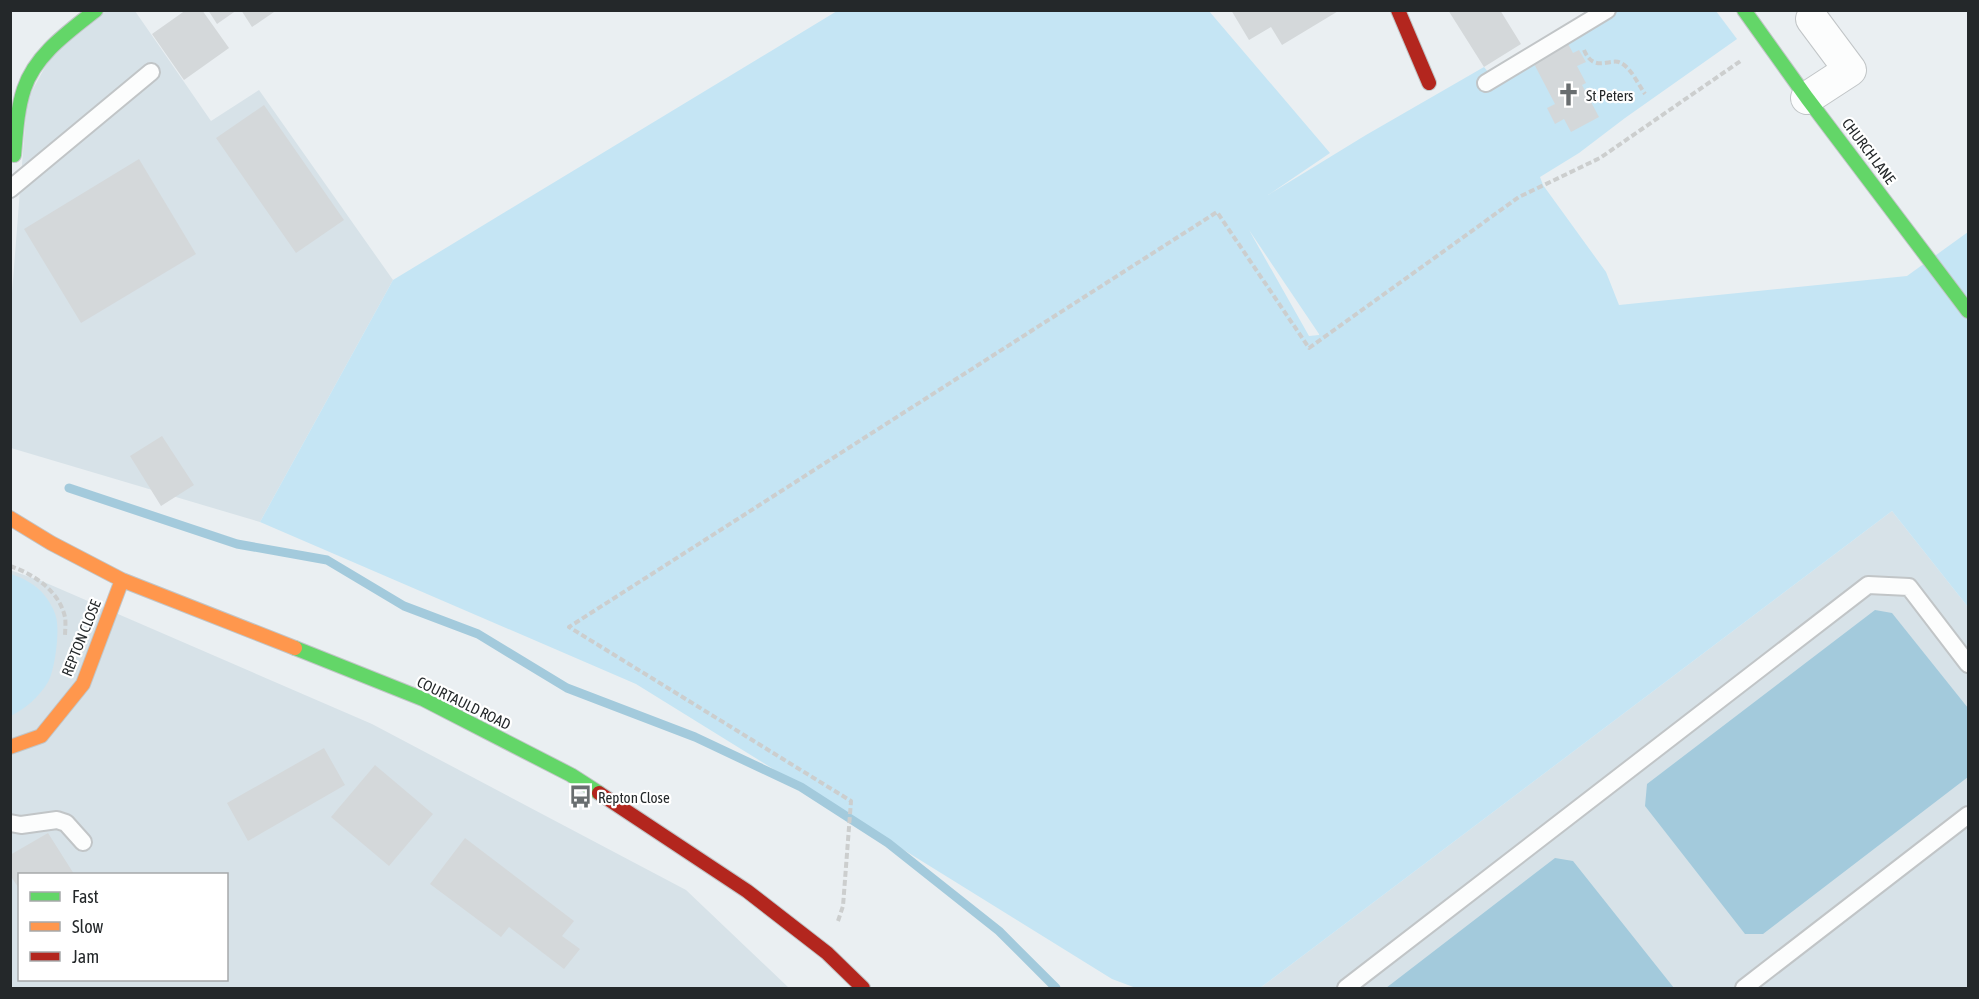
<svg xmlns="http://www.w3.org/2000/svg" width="1979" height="999" viewBox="0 0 1979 999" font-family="'Asap Condensed',sans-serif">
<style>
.built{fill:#d7e2e8;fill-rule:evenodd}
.green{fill:#c5e5f4;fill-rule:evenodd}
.water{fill:#a3cadc}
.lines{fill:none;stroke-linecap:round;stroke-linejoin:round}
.stream{stroke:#a3cadc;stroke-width:9}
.building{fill:#d4d8da}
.lane-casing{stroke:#c1c5c7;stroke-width:20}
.street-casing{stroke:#c1c5c7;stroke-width:34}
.fast-casing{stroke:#c1c5c7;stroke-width:16}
.slow-casing{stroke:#c1c5c7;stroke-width:16}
.jam-casing{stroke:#c1c5c7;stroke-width:16}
.path{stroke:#cccece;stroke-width:4;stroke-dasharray:6 3;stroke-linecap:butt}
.lane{stroke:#fcfdfd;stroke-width:16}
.street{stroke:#fcfdfd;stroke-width:32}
.fast{stroke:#63d668;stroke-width:14}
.slow{stroke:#ff974d;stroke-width:14}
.jam{stroke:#b3261e;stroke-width:14}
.labels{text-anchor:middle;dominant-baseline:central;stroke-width:4.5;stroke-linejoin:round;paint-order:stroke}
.poi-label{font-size:15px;fill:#24282a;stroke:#fff;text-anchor:start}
.street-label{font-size:15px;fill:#24282a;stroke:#fff}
</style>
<rect width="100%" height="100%" fill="#eaeff2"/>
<path class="built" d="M106 11H135L211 121 259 90 393 280 260 522 11 448V306L27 100 51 56Z
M1892 511 1968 607V988H1260Z
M10 570 44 582 372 724 686 890 789 988H11ZM20 874H226V980H20Z"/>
<path class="green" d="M837 11H1209L1330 153 1268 195 1366 135 1484 67 1489 73 1598 11H1716L1737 39 1625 118 1579 153 1540 177 1543 185 1606 272 1619 305 1907 276 1968 232V607L1892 511 1260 988H1136L1112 979 636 684 260 522 393 280ZM1249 230 1319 334V335L1309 336Z
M11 574C23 578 37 585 45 596 49 601 55 611 56 617 60 630 55 670 48 682 39 697 26 708 11 716Z"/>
<path class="water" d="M1875 610 1892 613 1968 708V777L1763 934H1745L1645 806 1647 784Z
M1555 858 1573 861 1674 988H1386Z"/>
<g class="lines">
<path class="stream" d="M69 488 237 544 327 560 404 606 478 634 567 688 695 737 801 787 888 843 999 931 1056 988"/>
</g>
<path class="building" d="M186 10H202L229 48 184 80 152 34Z
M208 10H237L217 24Z
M241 10H272L274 12 252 27Z
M1231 10H1340L1282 45 1271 27 1249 40Z
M1448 10H1500L1521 44 1484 67Z
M1567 42 1573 53 1579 50 1586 62 1577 66 1586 83 1582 85 1599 117 1571 132 1564 119 1555 124 1547 108 1555 104 1532 60Z
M264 105 344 220 296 253 216 138Z
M139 159 196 254 81 323 24 229Z
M162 436 194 485 161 506 130 456Z
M324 748 345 785 248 841 227 803Z
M375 765 433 814 389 866 331 817Z
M48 833 74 874H20V890L10 875V855Z
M465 838 574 921 562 936 580 949 564 969 509 927 501 937 430 884Z"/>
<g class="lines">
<defs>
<path id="lane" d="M1486 83 1607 10
M10 189 151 72
M10 823 21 825 57 820 66 823 83 842
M1346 988 1868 585 1909 587 1968 664
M1744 988 1968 815"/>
<path id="street" d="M1807 98 1850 70 1812 19"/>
<path id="fast" d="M1744 10 1807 98 1968 311
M14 155C16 133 17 110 24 89 35 55 68 32 96 10
M295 648 423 699 571 775 599 793"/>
<path id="slow" d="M10 518 51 543 122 580 295 648
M10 747 41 736 83 684 122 580"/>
<path id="jam" d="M1398 10 1429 83
M599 793 747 891 827 953 863 988"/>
</defs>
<use href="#lane" class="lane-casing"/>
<use href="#street" class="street-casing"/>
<use href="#fast" class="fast-casing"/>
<use href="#slow" class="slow-casing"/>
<use href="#jam" class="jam-casing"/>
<path class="path" d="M1584 50C1594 74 1611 57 1621 63 1631 68 1638 84 1645 94
M10 566C34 574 59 591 65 617 66 623 65 631 65 637
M838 921 843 906 851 801 569 627 1217 212 1309 348 1519 197 1600 158 1742 60"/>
<use href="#lane" class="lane"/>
<use href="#street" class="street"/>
<use href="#fast" class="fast"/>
<use href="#slow" class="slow"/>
<use href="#jam" class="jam"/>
</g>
<defs>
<symbol id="church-bare" viewBox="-9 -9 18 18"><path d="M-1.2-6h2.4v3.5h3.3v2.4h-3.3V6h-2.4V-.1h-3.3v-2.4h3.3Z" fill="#696e70" stroke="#fff" stroke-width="2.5" paint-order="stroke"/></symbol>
<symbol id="bus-bare" viewBox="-9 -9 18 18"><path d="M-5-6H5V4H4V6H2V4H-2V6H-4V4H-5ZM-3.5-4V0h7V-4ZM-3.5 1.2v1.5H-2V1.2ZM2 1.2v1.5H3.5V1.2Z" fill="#696e70" stroke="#fff" stroke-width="2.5" paint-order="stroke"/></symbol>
</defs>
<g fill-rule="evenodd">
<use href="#church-bare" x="1552" y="78" width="33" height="33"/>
<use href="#bus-bare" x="564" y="780" width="33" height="33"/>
</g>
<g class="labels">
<g class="poi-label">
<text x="1586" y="95">St Peters</text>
<text x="598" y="797">Repton Close</text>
</g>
<g class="street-label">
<text transform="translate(1869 151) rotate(53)">CHURCH LANE</text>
<text transform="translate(81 638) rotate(-68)">REPTON CLOSE</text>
<text transform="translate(464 703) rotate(26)">COURTAULD ROAD</text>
</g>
</g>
<rect width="1979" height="999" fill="none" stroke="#24282a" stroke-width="24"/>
<rect x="18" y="873" width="210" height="108" fill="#ffffff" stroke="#a7a9aa" stroke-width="1.5"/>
<rect x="30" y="892" width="30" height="9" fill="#63d668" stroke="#a7a9aa" stroke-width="1.5"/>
<text x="72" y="903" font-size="18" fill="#24282a">Fast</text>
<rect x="30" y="922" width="30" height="9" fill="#ff974d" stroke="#a7a9aa" stroke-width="1.5"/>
<text x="72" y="933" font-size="18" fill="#24282a">Slow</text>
<rect x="30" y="952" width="30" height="9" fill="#b3261e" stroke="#a7a9aa" stroke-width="1.5"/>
<text x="72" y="963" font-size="18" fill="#24282a">Jam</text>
</svg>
